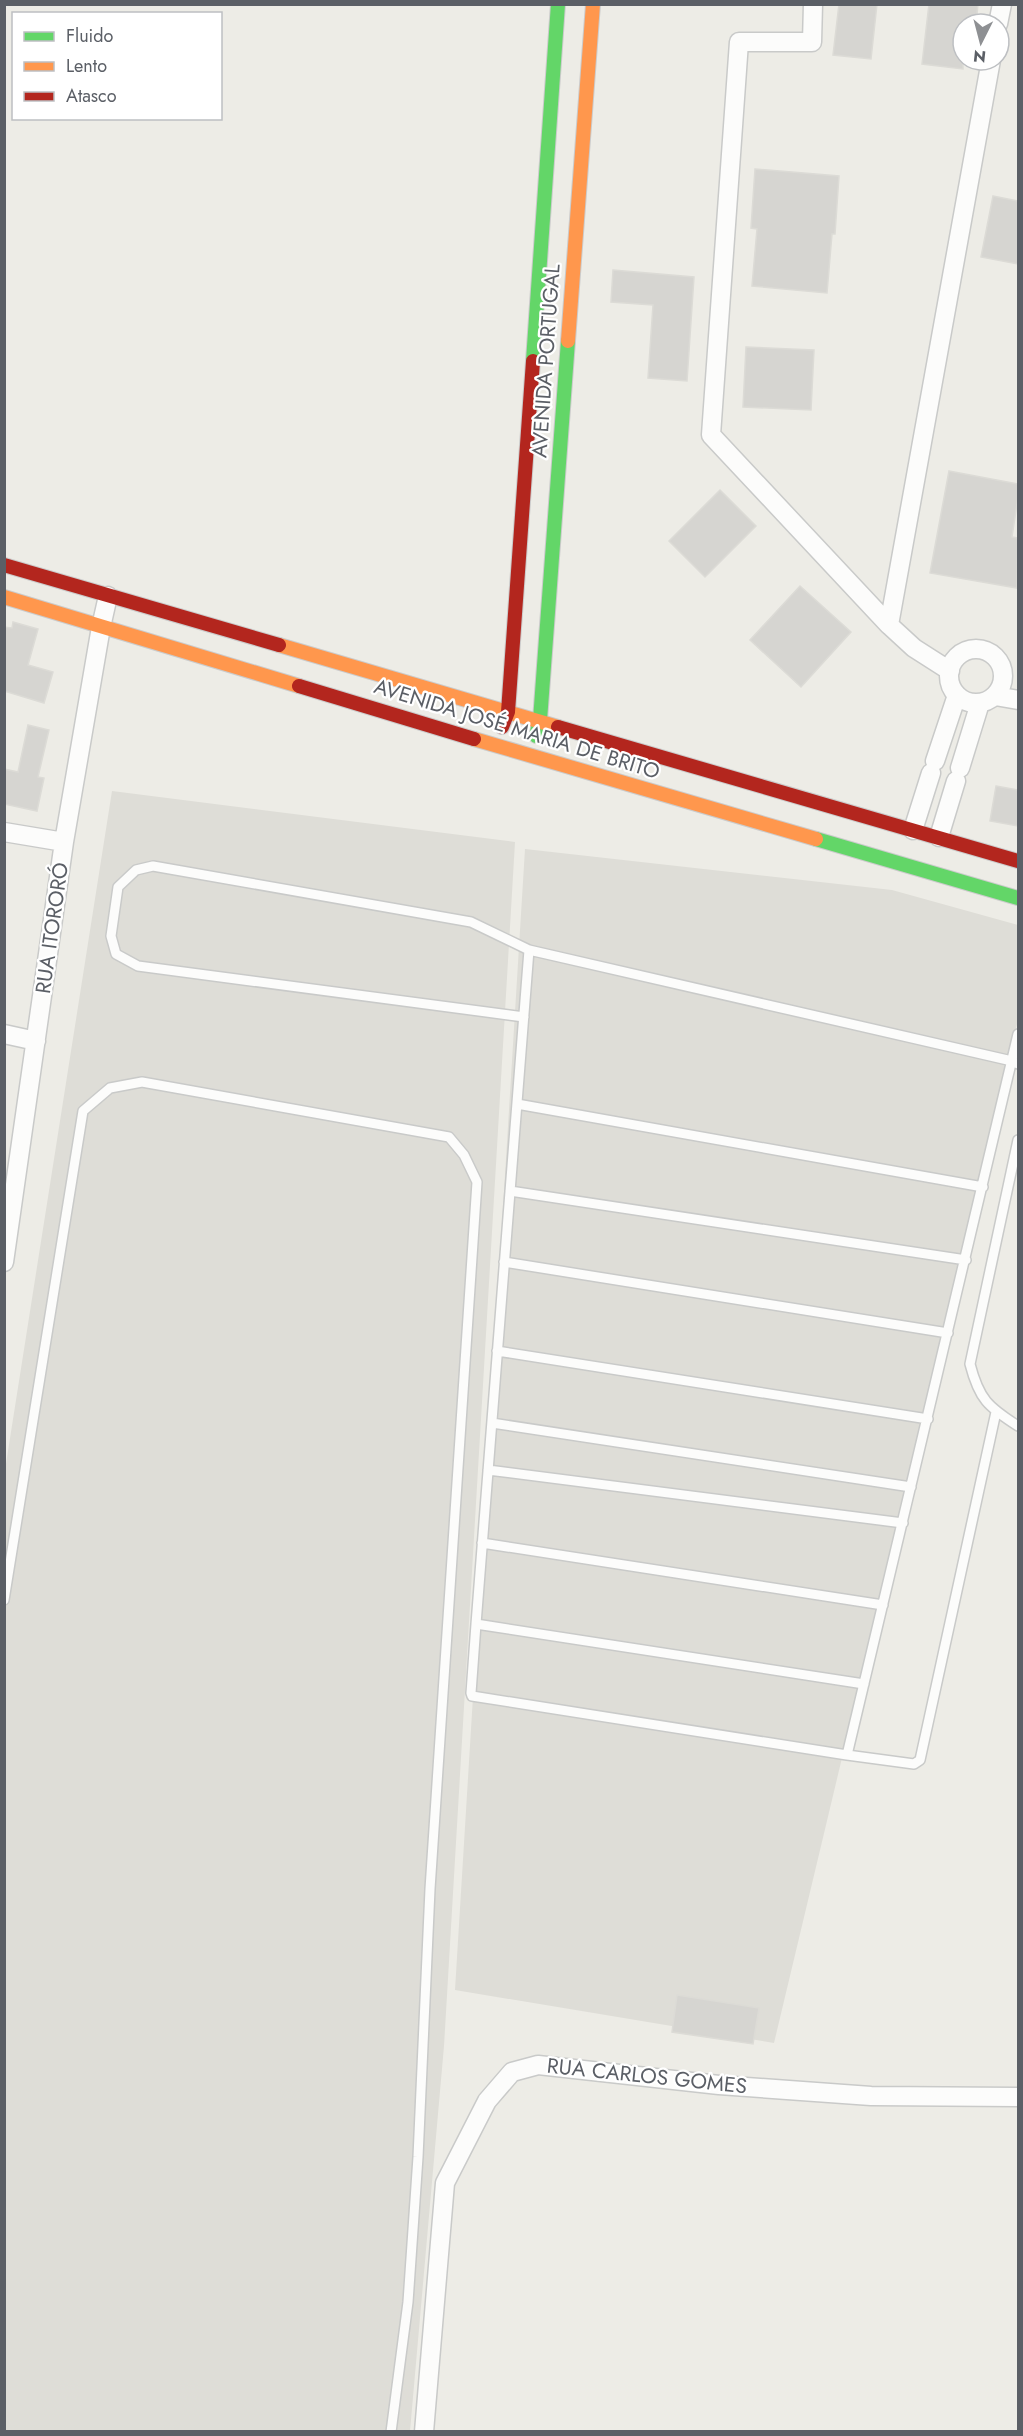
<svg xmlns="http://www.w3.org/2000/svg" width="1023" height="2436" viewBox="0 0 1023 2436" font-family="Jost,sans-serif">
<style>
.industrial{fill:#deddd7}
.building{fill:#d6d5d1;stroke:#dcdbd6;stroke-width:1.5}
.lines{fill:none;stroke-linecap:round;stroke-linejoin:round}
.lane-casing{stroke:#c9cac9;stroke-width:12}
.street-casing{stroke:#c9cac9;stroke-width:21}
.fast-casing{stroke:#cbcbcb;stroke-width:16}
.slow-casing{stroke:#cbcbcb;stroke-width:16}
.jam-casing{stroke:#cbcbcb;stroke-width:16}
.lane{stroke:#fcfcfb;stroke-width:9}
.street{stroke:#fcfcfb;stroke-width:18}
.fast{stroke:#63d668;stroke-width:14}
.slow{stroke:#ff974d;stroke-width:14}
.jam{stroke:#b3261e;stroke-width:14}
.labels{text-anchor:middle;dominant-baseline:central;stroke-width:4.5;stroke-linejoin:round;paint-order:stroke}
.street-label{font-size:21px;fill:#5b5f66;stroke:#fff}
</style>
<rect width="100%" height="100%" fill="#edece6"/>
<path class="industrial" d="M112 791 515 842 444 2046 410 2431 5 2432V1470Z
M525 849 892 890 1018 925V1020L774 2043 455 1990Z"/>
<path class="building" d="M839 4H877L871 59 833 55Z
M929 4H978L976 24H963V69L922 64Z
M755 169 839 176 835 234H832L827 293 752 286 757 229 751 228Z
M993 196 1018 201V264L981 257Z
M613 270 694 277 687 381 648 378 653 305 611 302Z
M746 347 814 350 811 410 743 407Z
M949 471 1018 484V497L1012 537 1018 538 1017 588 930 573Z
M720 490 756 526 705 577 669 541Z
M800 586 851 632 801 687 750 640Z
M13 622 38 629 28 665 53 672 44 703 4 691V627L12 628Z
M28 725 49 730 38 777 44 778 37 811 4 804V769L18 772Z
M996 786 1018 790V826L990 821Z
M677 1995 759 2008 753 2044 672 2032Z"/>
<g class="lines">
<defs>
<path id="lane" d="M529 950 476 1624 471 1693 472 1696 847 1755 1018 1034
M524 1017 138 966 116 954 111 936 118 887 136 870 153 866 471 922 529 950 1012 1061 1018 1064
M517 1104 983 1187
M1018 1140 970 1364C979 1399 988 1407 1018 1426
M510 1191 966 1260
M504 1262 948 1333
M497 1351 928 1419
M492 1423 911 1487
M488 1470 903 1523
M482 1543 883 1605
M4 1600 83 1111 110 1088 142 1082 449 1137 464 1155 477 1182 430 1889 418 2157 408 2302 391 2432
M476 1624 864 1684
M847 1755 914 1764 920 1760 996 1412"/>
<path id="street" d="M813 4 812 42H739L711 435 889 625 914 648 950 671
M998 24 1002 4
M889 625 991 60
M949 676a27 27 0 1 1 54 0a27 27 0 1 1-54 0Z
M995 696 1018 700
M935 761 957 695
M960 768 980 703
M913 830 931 773
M4 832 64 842
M939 837 956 781
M4 1034 36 1041
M4 1262 64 842 101 627 108 596
M424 2432 445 2183 487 2101 512 2072 538 2065 719 2085 871 2096 1018 2097"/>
<path id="fast" d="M533 361 558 4
M536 736 540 720 568 341
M816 839 1018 898"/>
<path id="slow" d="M568 341 593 4
M4 597 299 686
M279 645 558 727
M474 739 816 839"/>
<path id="jam" d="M4 565 279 645
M299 686 474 739
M502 727 508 712 533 361
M558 727 1018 861"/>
</defs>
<use href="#lane" class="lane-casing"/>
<use href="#street" class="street-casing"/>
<use href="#fast" class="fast-casing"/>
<use href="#slow" class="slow-casing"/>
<use href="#jam" class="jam-casing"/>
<use href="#lane" class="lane"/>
<use href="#street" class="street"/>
<use href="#fast" class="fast"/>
<use href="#slow" class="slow"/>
<use href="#jam" class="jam"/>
</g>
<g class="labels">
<g class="street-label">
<text transform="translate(546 361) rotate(-86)">AVENIDA PORTUGAL</text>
<text transform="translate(517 729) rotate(17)">AVENIDA JOSÉ MARIA DE BRITO</text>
<text transform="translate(52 928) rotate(-82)">RUA ITORORÓ</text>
<text transform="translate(647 2076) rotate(6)">RUA CARLOS GOMES</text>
</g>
</g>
<rect width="1023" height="2436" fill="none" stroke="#5b5f66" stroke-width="12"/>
<rect x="12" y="12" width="210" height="108" fill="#ffffff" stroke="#bdbfc2" stroke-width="1.5"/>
<rect x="24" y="32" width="30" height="9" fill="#63d668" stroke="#bdbfc2" stroke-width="1.5"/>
<text x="66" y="42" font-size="18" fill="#5b5f66">Fluido</text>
<rect x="24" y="62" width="30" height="9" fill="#ff974d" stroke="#bdbfc2" stroke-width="1.5"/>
<text x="66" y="72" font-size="18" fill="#5b5f66">Lento</text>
<rect x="24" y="92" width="30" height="9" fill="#b3261e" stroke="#bdbfc2" stroke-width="1.5"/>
<text x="66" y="102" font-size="18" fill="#5b5f66">Atasco</text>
<g transform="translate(981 42) rotate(186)"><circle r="28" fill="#ffffff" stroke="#bdbfc2" stroke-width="1.5"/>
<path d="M0-4.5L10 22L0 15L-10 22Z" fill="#8e9093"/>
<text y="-9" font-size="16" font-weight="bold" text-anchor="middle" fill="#5b5f66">N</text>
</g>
</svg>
